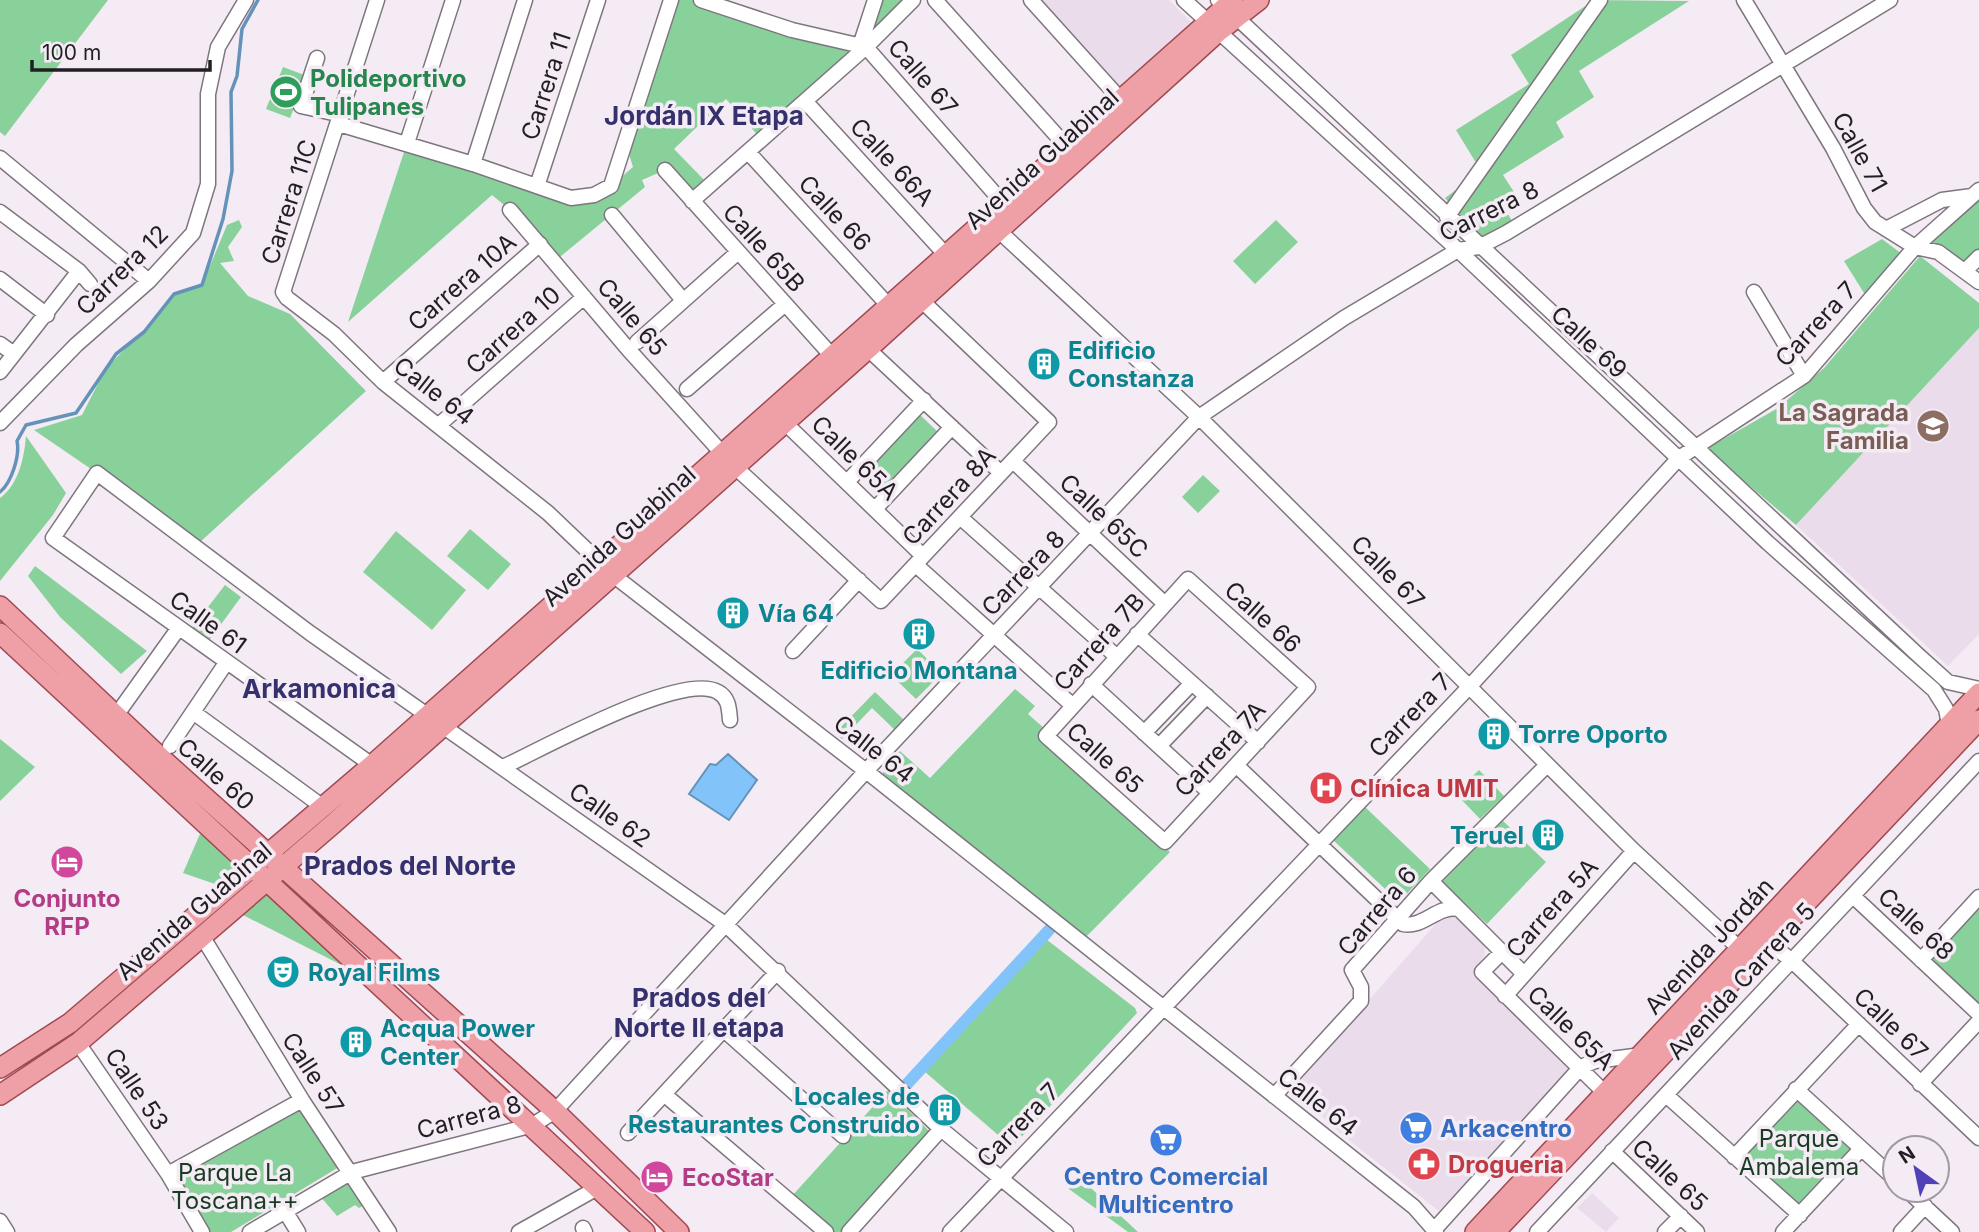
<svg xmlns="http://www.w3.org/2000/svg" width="1979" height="1232" viewBox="0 0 1979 1232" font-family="Inter,sans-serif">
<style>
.built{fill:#ebdcec}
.green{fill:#89d19a}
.water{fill:#82c3f9;stroke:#6592b8;stroke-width:2}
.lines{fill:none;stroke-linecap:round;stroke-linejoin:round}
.stream{stroke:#6592b8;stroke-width:3.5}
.canal{stroke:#82c3f9;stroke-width:12}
.minor-casing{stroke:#7e767f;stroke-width:17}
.major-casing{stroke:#a14951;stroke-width:22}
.minor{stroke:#fff;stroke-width:14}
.major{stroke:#efa0a6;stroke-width:19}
.labels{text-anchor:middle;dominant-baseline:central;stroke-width:7;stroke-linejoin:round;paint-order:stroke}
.street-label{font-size:24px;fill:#221f22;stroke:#f4ebf5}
.leisure-label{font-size:24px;font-weight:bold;fill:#27864d;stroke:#f4ebf5;text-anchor:start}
.culture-label{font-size:24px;font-weight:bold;fill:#0d838f;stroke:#f4ebf5;text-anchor:start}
.education-label{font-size:24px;font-weight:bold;fill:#785e54;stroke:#f4ebf5;text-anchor:end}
.health-label{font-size:24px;font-weight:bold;fill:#be3a42;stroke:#f4ebf5;text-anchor:start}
.hotel-label{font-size:24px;font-weight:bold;fill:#b23c85;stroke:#f4ebf5}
.shop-label{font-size:24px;font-weight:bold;fill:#366cbe;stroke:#f4ebf5;text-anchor:start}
.park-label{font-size:24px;fill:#193d23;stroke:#f4ebf5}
.neighbourhood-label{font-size:26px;font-weight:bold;fill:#35316d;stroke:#f4ebf5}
</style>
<rect width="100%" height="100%" fill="#f4ebf5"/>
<path class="built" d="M1036 0H1169L1194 25 1118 94Z
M1979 328V634L1948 666 1796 525Z
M1452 916 1463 921 1484 942 1485 955 1474 970 1573 1069 1439 1211 1345 1137 1291 1089 1441 918Z
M1592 1193 1619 1218 1606 1232 1577 1208Z"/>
<path class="green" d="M0 0H108L5 136 0 132Z
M671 0H701L860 46 875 0H913L761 139 726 99 674 149 710 186 692 201 665 170 642 180 645 187 555 261 510 210 492 195 348 322 407 143 571 198 611 186 633 167 626 144Z
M1589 0 1689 1 1579 71 1594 97 1556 122 1564 137 1503 175 1514 192 1501 202 1512 221 1479 243 1445 198 1481 171 1456 130 1529 84 1511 55 1590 3Z
M283 67 307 76 290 118 266 109Z
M1979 194V253L1967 264 1926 241Z
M239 220 242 227 228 247 234 261 220 263 248 296 290 314 366 391 199 543 34 430 82 415 106 368 154 320 174 294 202 285 227 225Z
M1276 220 1298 242 1255 284 1233 261Z
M1882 239 1906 257 1869 301 1844 261Z
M1920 256 1979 303V328L1796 525 1706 449 1778 408 1824 368Z
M916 411 939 433 881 494 858 472Z
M26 436 66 493 53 515 0 581V498C19 484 24 458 26 436Z
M1203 475 1220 491 1198 513 1182 497Z
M470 529 511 564 488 590 447 556Z
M396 531 466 590 432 630 363 572Z
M35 566 147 651 121 674 60 617 28 576Z
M225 585 241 597 208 642 191 629Z
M917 649 942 673 916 699 891 675Z
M1015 689 1035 706 1028 714 1045 729 1041 737 1170 852 1084 939 882 774 900 751 930 778Z
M875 692 906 722 897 732 872 708 842 739 835 733Z
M0 739 35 767 0 801Z
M1479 770 1504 796 1480 819 1455 793Z
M1365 807 1430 869 1399 902 1333 840Z
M1502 820 1546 862 1487 924 1442 882Z
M200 834 241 862 215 884 183 873Z
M270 888 369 979 239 913Z
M1979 897V1014L1921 960Z
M1042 936 1135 1008 1137 1013 1012 1147 924 1071Z
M888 1090 930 1132 841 1232H832L791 1197Z
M1796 1094 1857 1149 1801 1210 1740 1157Z
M302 1107 339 1167 231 1232H206L175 1177Z
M1077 1175 1138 1232H1128L1069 1189Z
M349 1178 366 1204 359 1208 355 1205 337 1216 320 1196Z"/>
<path class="water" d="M728 754 757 780 729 820 689 794 710 764 716 765Z"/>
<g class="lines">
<path class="stream" d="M0 492C12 482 20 455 17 441L26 425 76 413 116 354 144 332 174 294 202 285 223 219 232 171 231 92 237 76 242 29 258 0"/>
<path class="canal" d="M906 1085 1049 930"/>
<defs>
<path id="minor" d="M377 0 283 292 287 298 334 334 383 382 548 513 613 575 866 771 1414 1207 1436 1232
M701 0 792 30 866 47 1003 203
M935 0 1067 147
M1031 0 1121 100
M1184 0 1458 250 1768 543 1934 690 1946 709 1949 725
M1218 0 1918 655 1948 682 1979 689
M1744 0 1833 148 1864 208 1875 222 1915 247 1938 252 1979 282
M860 46 875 0
M317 58 301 106 342 115
M805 101 945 254
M339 124 473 164 571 198 594 195 611 186 671 0
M407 143 453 0
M748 152 888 305
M0 158 149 281
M473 164 525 0
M665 170 832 356
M537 186 598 0
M692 201 866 47 913 0
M510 210 628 349 721 452
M0 212 79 271 90 284
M612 215 682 299
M1447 217 1600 0
M1886 229 1942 200 1972 196
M999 231 1199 417 1634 851 1740 949
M1966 270 1979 257
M0 279 47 315
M1754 292 1804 376
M637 342 737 253
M0 344 14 354
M868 349 1001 473
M0 372 79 271
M383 382 540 244
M687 389 784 305
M784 422 923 556
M0 423 76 345 149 281 193 233 208 184V94L218 47 246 0
M440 424 584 297
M1013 461 1165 604
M734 466 881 601 1049 422 921 300
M847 482 924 400
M875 509 952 427
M960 517 1116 656
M916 565 1072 705
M1188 579 1308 687 1165 842 1046 736Z
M1137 634 1258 742
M793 651 859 580
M1091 684 1210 793
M193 712 323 807
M115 717 178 629
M1144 733 1192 683
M170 746 226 663
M1159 746 1207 696
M372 765 53 538 97 473 310 633 725 924 941 1129 1066 1232
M1237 766 1403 924C1424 928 1437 905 1459 909
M503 767C542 749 682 671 718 692 729 698 729 709 730 720
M1431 881 1524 974
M1853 896 1979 1014
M202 936 302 1100 389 1232
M1769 943 1791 960 1979 1138
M1502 952 1482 972 1606 1094
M1921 960 1979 897
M1505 996 1634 851
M724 1030 843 1136
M78 1043 168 1174 202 1232
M1920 1084 1979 1021
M1796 1089 1895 1179
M665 1095 826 1232
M1666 1095 1800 1215
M1274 1096 1361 1001V987L1352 970 1431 881 1547 765
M628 1133 778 971
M1612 1151 1697 1232
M1734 1157 1859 1024
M168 1174 302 1100
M1907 1190 1952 1232
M285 1211 298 1232
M0 1221 7 1232
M583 1228 585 1232
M1434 1230 1581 1067 1595 1061 1642 1055
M250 1232 352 1172 533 1125 555 1111 866 771 1199 417 1344 318 1458 250 1479 247 1506 233 1890 0
M519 1232 599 1187
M849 1232 941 1129
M950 1232 1470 686 1679 458 1804 376 1915 247 1979 190
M1537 1232 1979 761
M1665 1232 1681 1216
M1783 1232 1861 1149
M1901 1232 1925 1206"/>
<path id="major" d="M0 606 160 757 555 1111 679 1232
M0 633 645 1232
M0 1068 70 1023 372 765 1233 0
M0 1095 78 1043 333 824 868 349 1218 32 1259 0
M1475 1232 1979 693
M1495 1232 1979 720"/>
</defs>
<use href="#minor" class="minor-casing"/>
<use href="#major" class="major-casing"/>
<use href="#minor" class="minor"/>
<use href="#major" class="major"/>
</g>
<defs>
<symbol id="stadium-disc" viewBox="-11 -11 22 22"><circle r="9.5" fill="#2e9e5b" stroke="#f4ebf5"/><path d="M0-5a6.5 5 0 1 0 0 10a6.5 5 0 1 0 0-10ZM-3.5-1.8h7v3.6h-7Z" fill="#fff"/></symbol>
<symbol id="building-disc" viewBox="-11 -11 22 22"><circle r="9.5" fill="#0f9aa8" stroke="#f4ebf5"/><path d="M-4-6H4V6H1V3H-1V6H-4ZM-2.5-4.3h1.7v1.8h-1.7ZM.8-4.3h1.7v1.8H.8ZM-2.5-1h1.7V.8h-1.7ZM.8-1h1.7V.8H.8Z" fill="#fff"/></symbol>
<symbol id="school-disc" viewBox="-11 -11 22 22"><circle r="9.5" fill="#8d6e63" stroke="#f4ebf5"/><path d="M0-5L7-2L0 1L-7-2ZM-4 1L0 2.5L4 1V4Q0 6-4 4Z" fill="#fff"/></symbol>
<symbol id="hospital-disc" viewBox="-11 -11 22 22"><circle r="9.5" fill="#e0444e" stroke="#f4ebf5"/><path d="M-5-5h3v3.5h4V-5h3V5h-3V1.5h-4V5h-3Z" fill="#fff"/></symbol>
<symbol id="hotel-disc" viewBox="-11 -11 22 22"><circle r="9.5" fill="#d1479c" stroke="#f4ebf5"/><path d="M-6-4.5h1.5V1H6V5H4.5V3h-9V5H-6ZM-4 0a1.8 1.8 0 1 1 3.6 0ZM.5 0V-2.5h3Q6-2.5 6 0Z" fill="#fff"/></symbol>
<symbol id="theatre-disc" viewBox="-11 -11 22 22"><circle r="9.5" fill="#0f9aa8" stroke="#f4ebf5"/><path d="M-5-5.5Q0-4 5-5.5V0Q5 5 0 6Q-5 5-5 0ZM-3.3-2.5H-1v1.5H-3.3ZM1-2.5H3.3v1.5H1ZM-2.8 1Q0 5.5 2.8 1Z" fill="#fff"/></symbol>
<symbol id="supermarket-disc" viewBox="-11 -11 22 22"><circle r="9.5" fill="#3f7fe0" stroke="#f4ebf5"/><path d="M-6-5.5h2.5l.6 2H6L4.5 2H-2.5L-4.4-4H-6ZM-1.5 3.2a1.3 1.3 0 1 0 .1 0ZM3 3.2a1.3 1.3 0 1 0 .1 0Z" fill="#fff"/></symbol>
<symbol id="pharmacy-disc" viewBox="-11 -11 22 22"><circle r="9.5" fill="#e0444e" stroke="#f4ebf5"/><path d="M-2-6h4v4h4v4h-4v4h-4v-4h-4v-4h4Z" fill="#fff"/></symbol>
</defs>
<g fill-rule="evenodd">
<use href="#stadium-disc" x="267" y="73" width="38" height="38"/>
<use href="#building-disc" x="1025" y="345" width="38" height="38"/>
<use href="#school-disc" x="1914" y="407" width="38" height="38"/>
<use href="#building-disc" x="714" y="594" width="38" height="38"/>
<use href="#building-disc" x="900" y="615" width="38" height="38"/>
<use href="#building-disc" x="1475" y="715" width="38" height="38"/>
<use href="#hospital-disc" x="1307" y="769" width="38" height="38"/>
<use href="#building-disc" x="1529" y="816" width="38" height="38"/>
<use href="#hotel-disc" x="48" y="843" width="38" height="38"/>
<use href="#theatre-disc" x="264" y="953" width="38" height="38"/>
<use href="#building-disc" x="337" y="1023" width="38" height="38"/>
<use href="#building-disc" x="926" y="1091" width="38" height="38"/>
<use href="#supermarket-disc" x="1397" y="1109" width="38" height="38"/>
<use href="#supermarket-disc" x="1147" y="1121" width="38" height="38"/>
<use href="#pharmacy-disc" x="1405" y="1145" width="38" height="38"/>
<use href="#hotel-disc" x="638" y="1158" width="38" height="38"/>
</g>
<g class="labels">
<g class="street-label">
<text transform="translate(923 77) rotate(49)">Calle 67</text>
<text transform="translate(546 86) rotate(-72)">Carrera 11</text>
<text transform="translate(1860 152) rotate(61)">Calle 71</text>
<text transform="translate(1042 159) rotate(-42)">Avenida Guabinal</text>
<text transform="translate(892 162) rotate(47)">Calle 66A</text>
<text transform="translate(289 202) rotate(-72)">Carrera 11C</text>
<text transform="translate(1489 211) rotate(-26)">Carrera 8</text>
<text transform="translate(835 213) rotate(47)">Calle 66</text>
<text transform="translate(764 248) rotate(48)">Calle 65B</text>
<text transform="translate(122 270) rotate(-44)">Carrera 12</text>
<text transform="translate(462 282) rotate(-41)">Carrera 10A</text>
<text transform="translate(632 317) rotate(50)">Calle 65</text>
<text transform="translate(1816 324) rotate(-47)">Carrera 7</text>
<text transform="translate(513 330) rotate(-42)">Carrera 10</text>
<text transform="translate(1589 342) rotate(43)">Calle 69</text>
<text transform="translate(434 391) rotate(38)">Calle 64</text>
<text transform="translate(855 458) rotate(44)">Calle 65A</text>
<text transform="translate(949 496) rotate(-47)">Carrera 8A</text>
<text transform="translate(1104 516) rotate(43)">Calle 65C</text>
<text transform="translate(619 536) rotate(-42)">Avenida Guabinal</text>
<text transform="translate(1388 572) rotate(45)">Calle 67</text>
<text transform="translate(1023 573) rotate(-46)">Carrera 8</text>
<text transform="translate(1263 617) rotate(42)">Calle 66</text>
<text transform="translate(208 622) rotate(36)">Calle 61</text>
<text transform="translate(1099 642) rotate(-48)">Carrera 7B</text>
<text transform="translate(1410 715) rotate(-46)">Carrera 7</text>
<text transform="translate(874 749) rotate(38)">Calle 64</text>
<text transform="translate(1220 749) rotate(-47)">Carrera 7A</text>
<text transform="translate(1105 758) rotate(42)">Calle 65</text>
<text transform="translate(216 774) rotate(42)">Calle 60</text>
<text transform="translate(610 815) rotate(35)">Calle 62</text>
<text transform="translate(1552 908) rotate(-48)">Carrera 5A</text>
<text transform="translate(194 911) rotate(-41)">Avenida Guabinal</text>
<text transform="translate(1377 911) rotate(-50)">Carrera 6</text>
<text transform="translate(1916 924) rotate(43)">Calle 68</text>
<text transform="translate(1709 946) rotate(-47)">Avenida Jordán</text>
<text transform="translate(1741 981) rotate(-47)">Avenida Carrera 5</text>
<text transform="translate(1891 1024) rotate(44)">Calle 67</text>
<text transform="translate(1571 1028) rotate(44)">Calle 65A</text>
<text transform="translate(313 1073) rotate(57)">Calle 57</text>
<text transform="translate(137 1089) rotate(56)">Calle 53</text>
<text transform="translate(1318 1102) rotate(38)">Calle 64</text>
<text transform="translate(469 1117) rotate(-15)">Carrera 8</text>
<text transform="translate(1018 1125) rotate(-46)">Carrera 7</text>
<text transform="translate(1670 1175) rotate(43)">Calle 65</text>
</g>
<g class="leisure-label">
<text x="310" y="78">Polideportivo<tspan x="310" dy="28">Tulipanes</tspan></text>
</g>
<g class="culture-label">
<text x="1068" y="350">Edificio<tspan x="1068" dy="28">Constanza</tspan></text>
<text x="758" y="613">Vía 64</text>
<text x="919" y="670" text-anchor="middle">Edificio Montana</text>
<text x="1518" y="734">Torre Oporto</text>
<text x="1524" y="835" text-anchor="end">Teruel</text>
<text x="308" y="972">Royal Films</text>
<text x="380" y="1028">Acqua Power<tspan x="380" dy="28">Center</tspan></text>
<text x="920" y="1096" text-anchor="end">Locales de<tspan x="920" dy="28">Restaurantes Construido</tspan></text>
</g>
<g class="education-label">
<text x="1909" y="412">La Sagrada<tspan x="1909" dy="28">Familia</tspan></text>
</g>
<g class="health-label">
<text x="1350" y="788">Clínica UMIT</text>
<text x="1448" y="1164">Drogueria</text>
</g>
<g class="hotel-label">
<text x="67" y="898">Conjunto<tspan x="67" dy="28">RFP</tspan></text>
<text x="682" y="1177" text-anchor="start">EcoStar</text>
</g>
<g class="shop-label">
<text x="1440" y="1128">Arkacentro</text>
<text x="1166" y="1176" text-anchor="middle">Centro Comercial<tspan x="1166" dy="28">Multicentro</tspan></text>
</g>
<g class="park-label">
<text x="1799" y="1138">Parque<tspan x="1799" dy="28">Ambalema</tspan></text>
<text x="235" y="1172">Parque La<tspan x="235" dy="28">Toscana++</tspan></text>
</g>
<g class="neighbourhood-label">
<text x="704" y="115">Jordán IX Etapa</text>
<text x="319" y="688">Arkamonica</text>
<text x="410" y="865">Prados del Norte</text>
<text x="699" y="997">Prados del<tspan x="699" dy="30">Norte II etapa</tspan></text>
</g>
</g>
<g transform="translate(1916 1169) rotate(327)"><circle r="33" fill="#f4ebf5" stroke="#a099a1" stroke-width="2"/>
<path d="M0-5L12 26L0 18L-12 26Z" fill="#5041b9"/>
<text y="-10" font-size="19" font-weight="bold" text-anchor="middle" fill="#221f22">N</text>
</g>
<path d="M32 60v10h178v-10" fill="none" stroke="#221f22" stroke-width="3.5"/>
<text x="42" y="60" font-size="21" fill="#221f22" stroke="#f4ebf5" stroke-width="5" paint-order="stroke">100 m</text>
</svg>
